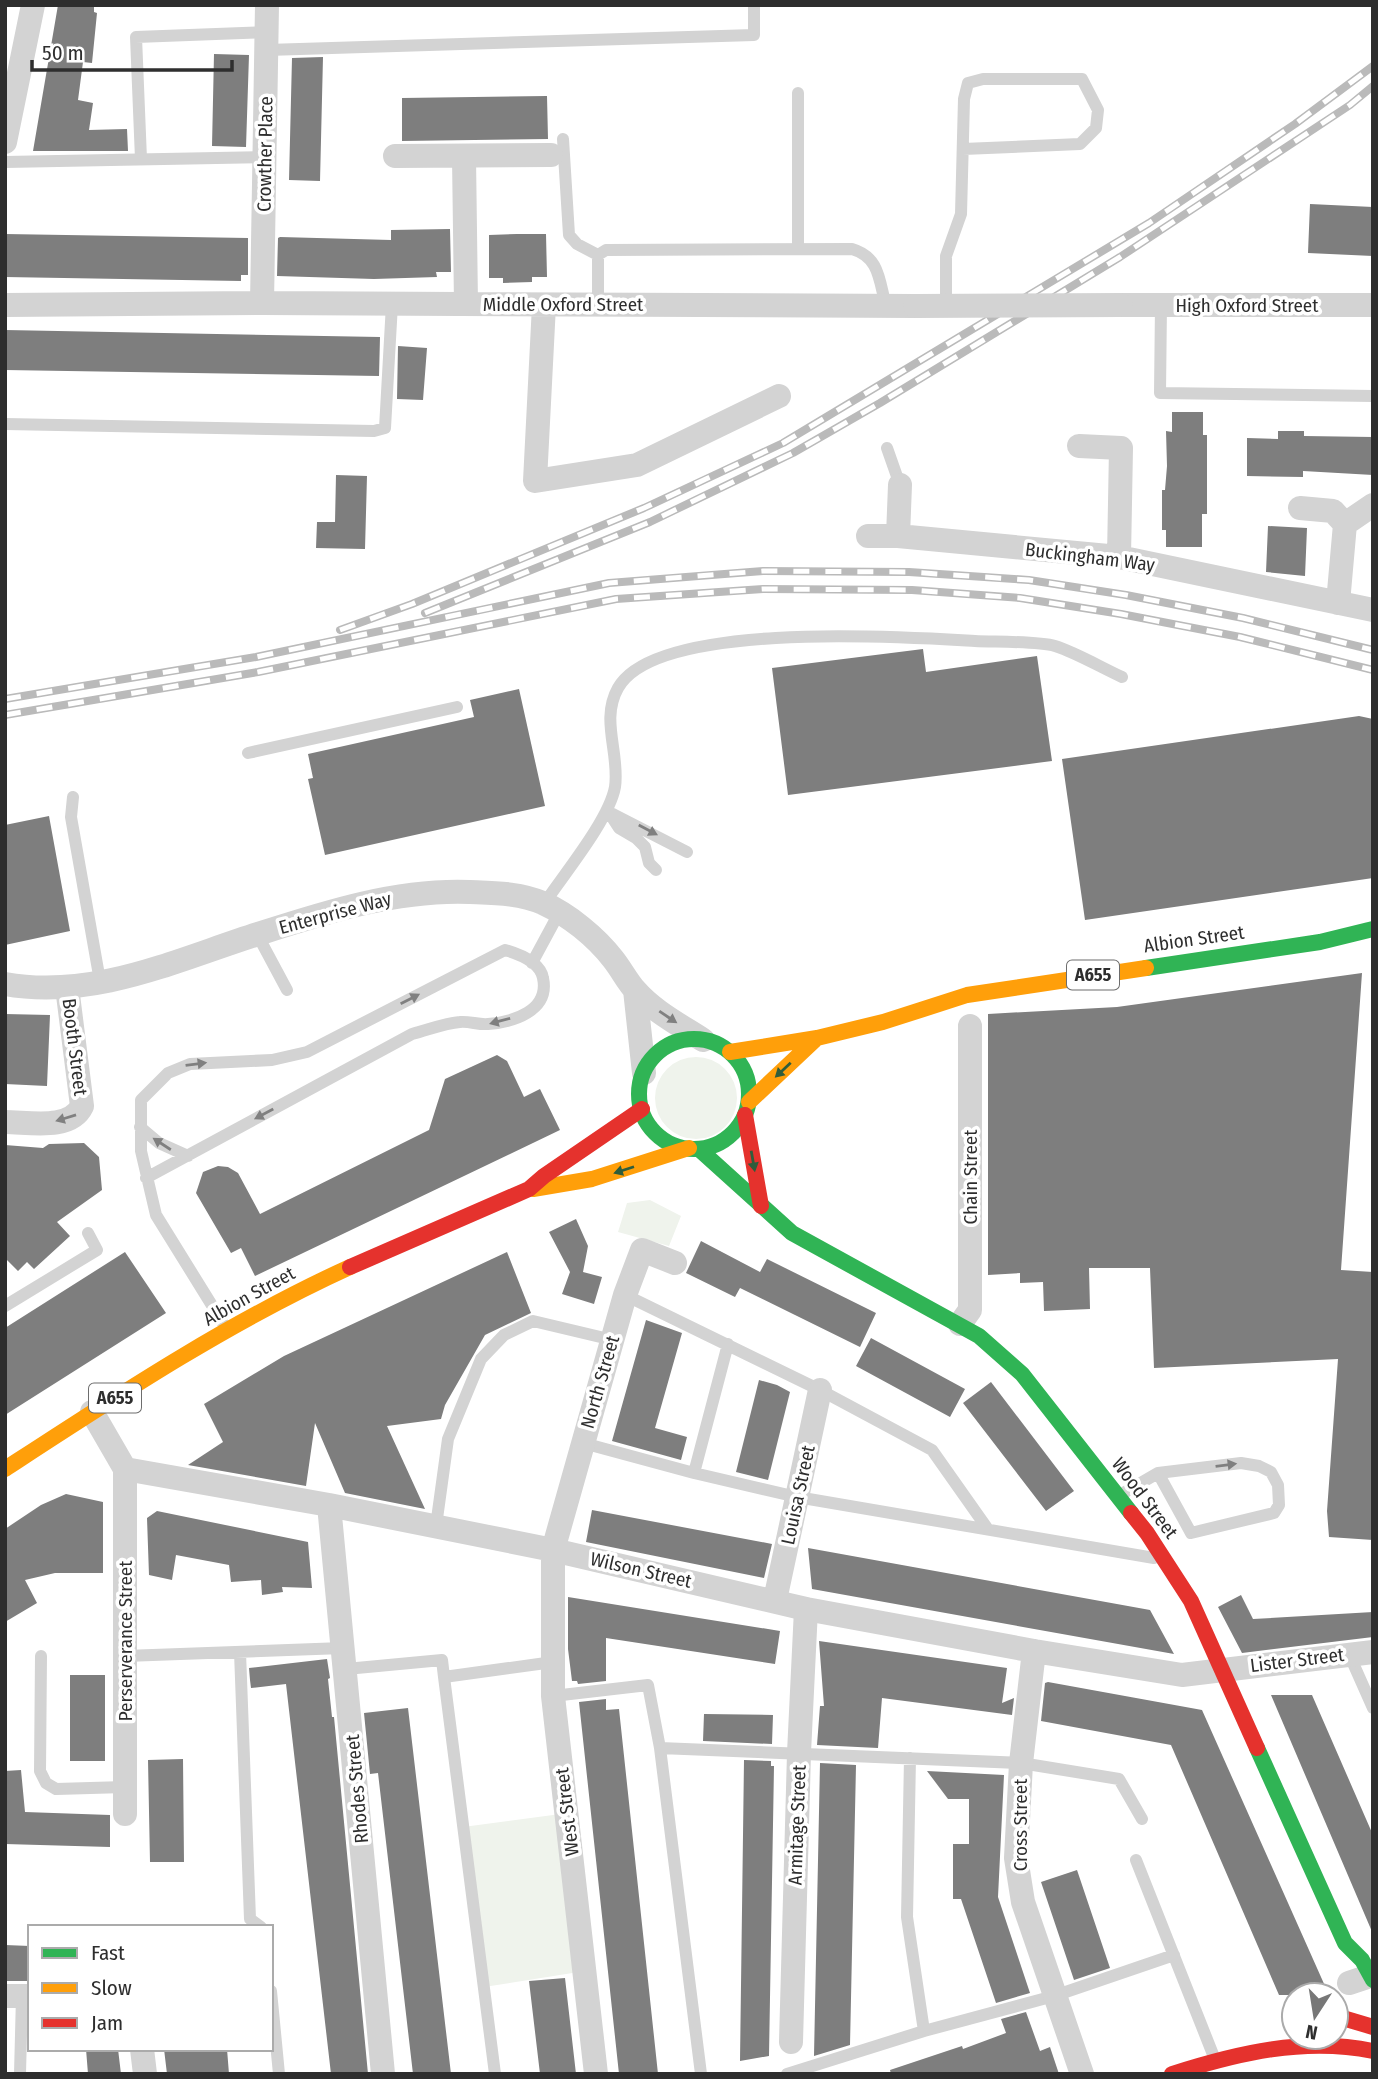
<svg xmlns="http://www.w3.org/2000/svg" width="1378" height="2079" viewBox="0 0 1378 2079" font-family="'Fira Sans Condensed',sans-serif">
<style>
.green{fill:#eff3ec}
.building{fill:#7e7e7e}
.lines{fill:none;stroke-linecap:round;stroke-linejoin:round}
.lane{stroke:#d3d3d3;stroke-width:12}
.street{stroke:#d3d3d3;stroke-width:24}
.fast{stroke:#30b455;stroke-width:16}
.slow{stroke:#ff9f0a;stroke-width:16}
.jam{stroke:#e5322d;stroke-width:16}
.rail-casing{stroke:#bababa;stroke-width:8}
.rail{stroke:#fff;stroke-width:5;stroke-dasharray:16;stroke-linecap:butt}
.street-bridge{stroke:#d3d3d3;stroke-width:24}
.oneway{fill:#808080}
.oneway2{fill:#2f5d3c}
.labels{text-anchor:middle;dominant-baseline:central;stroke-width:7;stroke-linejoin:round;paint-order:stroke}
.shield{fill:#fff;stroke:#6d6d6d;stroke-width:2}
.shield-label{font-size:18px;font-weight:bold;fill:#2e2e2e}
.street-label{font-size:19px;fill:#2e2e2e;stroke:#fff}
</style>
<rect width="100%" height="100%" fill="#fff"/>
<path class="green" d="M655 1098a41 41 0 1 1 82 0a41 41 0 1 1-82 0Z
M650 1200 681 1216 669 1246 618 1232 627 1203Z
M568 1813 585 1971 484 1987 463 1827Z"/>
<path class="building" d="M58 5H94V12L97 13 92 63 83 62 78 100 93 103 89 130 127 129 128 151H33Z
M214 54 249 55 246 147 212 146Z
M323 57 320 181 289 180 292 58Z
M547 96 548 139 402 141V98Z
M1310 204 1373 207V256L1308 253Z
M450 229 451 272H436L437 277 374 279 277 276 278 238 280 237 391 240V230Z
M5 234 248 238V275H241V281L5 277Z
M517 234H546L547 277H532V282L503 283V278H489V235Z
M5 330 380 337 379 376 5 370Z
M398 346 427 348 423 400 397 399Z
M1172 412H1203V435H1207V514H1202V547H1166V530H1162V490H1165L1167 466 1166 431 1172 432Z
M1278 431H1304V436L1373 437V475L1303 471V477L1247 476V438L1278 439Z
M336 475 367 476 365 549 316 548 317 522H335Z
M1268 526 1307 528 1305 576 1266 572Z
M923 649 926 672 1037 656 1052 761 788 795 772 668Z
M519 689 545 806 325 855 308 779 313 778 308 754 474 717 470 700Z
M1359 716 1373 719V878L1085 920 1062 759Z
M49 816 70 931 5 945V825Z
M1362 973 1341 1270 1373 1272V1540L1329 1537 1327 1511 1338 1359 1154 1368 1150 1268H1089L1090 1309 1044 1311 1043 1282 1020 1283V1273L988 1275V1014L1117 1007Z
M5 1014 50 1015 47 1086 5 1084Z
M497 1055 507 1061 524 1097 540 1089 560 1130 255 1276 241 1248 231 1253 196 1193 203 1172 218 1166 228 1167 238 1173 260 1214 429 1130 445 1079Z
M84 1143 99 1157 102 1190 57 1222 70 1236 34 1269 27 1262 18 1271 5 1258V1145L43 1148 49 1144Z
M576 1219 588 1246 583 1272 602 1277 594 1304 562 1294 570 1272 549 1232Z
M701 1241 760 1272 767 1259 876 1313 860 1347 740 1288 735 1297 686 1273Z
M125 1252 166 1313 5 1415V1328Z
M507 1252 531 1313 485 1335 445 1405 441 1419 387 1426 425 1509 345 1493 315 1423 306 1486 188 1465 223 1442 204 1404 284 1356Z
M646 1320 682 1333 655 1428 687 1437 681 1460 612 1441Z
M871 1338 965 1389 950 1417 856 1366Z
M759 1380 777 1385 790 1392 768 1480 736 1472Z
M991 1382 1074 1491 1046 1511 963 1403Z
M66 1494 103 1502V1573H55L25 1580 37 1603 5 1622V1529L41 1505Z
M592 1510 772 1544 764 1578 586 1542Z
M157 1511 308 1542 312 1588 282 1587 283 1592 262 1595 261 1580 231 1582 229 1565 176 1555 172 1580 149 1575 147 1518Z
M808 1548 1150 1610 1174 1654 812 1589Z
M1241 1595 1253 1619 1373 1612V1637L1242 1653 1218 1607Z
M568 1597 780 1631 775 1664 606 1638V1681L578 1684 577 1681H572L568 1649Z
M819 1641 1007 1668 1002 1703 1014 1698 1012 1715 882 1698 878 1748 817 1745 820 1706H824Z
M327 1659 330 1678 328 1679 332 1717H334L368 2074H331L286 1684 251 1688 250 1680 249 1668Z
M70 1675H105V1761H70Z
M1048 1682 1202 1710 1329 1995H1279L1171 1745 1041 1721 1045 1683Z
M1271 1695H1312L1373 1835V1934Z
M606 1699V1710L619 1709 658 2074H619L579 1702Z
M408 1708 451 2074H413L378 1773 370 1774 364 1713Z
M704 1714 773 1715 772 1744 703 1741Z
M183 1759 184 1862H150L148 1760Z
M744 1760 771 1761V1766H774L769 2056 740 2061Z
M820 1763 856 1765 850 2045 814 2056Z
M21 1770 25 1812 110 1815V1847L5 1844V1771Z
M927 1771 1004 1775 998 1897 1030 1993 996 2003 961 1899H953V1844H969V1799H948Z
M1077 1870 1110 1968 1074 1980 1041 1882Z
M5 1945 30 1946V1981H5Z
M565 1978 576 2074H540L529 1981Z
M1026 2012 1040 2051 1050 2047 1059 2074H891L890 2070 962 2046 963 2049 1006 2033 1001 2019Z
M86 2049H118L121 2074H88Z
M164 2049H227L229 2074H167Z"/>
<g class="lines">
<path class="lane" d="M267 50 754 35V5
M563 139 569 235 577 244 598 255
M141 159 136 37 267 32
M5 162 265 157
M798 249V93
M598 304V255L606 250 852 249C880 257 879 281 886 306
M946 305V256L961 214 964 99 968 83 983 79H1082L1098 110 1096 128 1080 144 963 149
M1161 305 1160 393 1373 396
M5 424 374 431 385 428 392 304
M887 448 900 485
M248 753 457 707
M73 797 71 817 100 981
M607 811 687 852
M608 811 619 828 636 838 645 847 649 863 656 870
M544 904C564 874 609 820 615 787 620 753 600 720 618 688 656 620 904 637 975 641 995 642 1038 641 1055 646 1077 653 1100 667 1122 677
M257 934 287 990
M532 963 559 913
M140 1127 159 1143 188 1156
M146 1178 412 1034C428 1030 445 1023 460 1022 469 1021 479 1025 488 1024 513 1022 550 1011 543 978 540 962 519 954 505 950L307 1052 272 1060 190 1064 168 1073 141 1100V1151L156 1215 226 1328
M625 1295 820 1390 932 1450 987 1528
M5 1306 97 1250 88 1233
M583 1443 694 1473 797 1497 1154 1558
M694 1473 728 1344
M1120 1495 1158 1473 1241 1463 1259 1466 1271 1472 1278 1485 1279 1505 1274 1513 1191 1533 1158 1473
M436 1526 448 1439 481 1359 504 1335 533 1321 613 1340
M240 1652 250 1919 261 1927
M1349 1654 1373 1708
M41 1656 40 1771 46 1783 56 1789 125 1787
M125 1656 343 1648
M346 1669 442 1660 444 1677 553 1662
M444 1677 495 2074
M553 1696 648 1685 660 1748 701 2074
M660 1748 1021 1763 1119 1779 1142 1819
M910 1758 907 1917 924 2031
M1136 1860 1214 2057
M271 1991 279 2074
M20 2074 22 1996
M787 2074 924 2031 1054 1996 1174 1955"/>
<path class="street" d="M5 142 33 5
M395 156 551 155
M464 157 466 304
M262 303 267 5
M5 305 262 303 915 306
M544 305 535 481 637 465 779 396
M1121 305H1373
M1079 446 1121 448
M900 485 898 536 1119 557 1373 610
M1300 508 1333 511 1345 524
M868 536H898
M1119 557 1121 448
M1338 603 1345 524 1373 505
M5 984C93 1000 176 960 258 934 326 912 398 889 470 892 495 893 520 893 543 903 569 915 596 937 613 959 621 969 627 981 635 990 653 1011 680 1025 703 1040
M635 990 644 1073
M5 1122C29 1122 70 1131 82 1106L67 987
M960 1324 970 1310V1026
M92 1412 125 1469 329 1505 553 1550 806 1609 1034 1651 1182 1675 1373 1652
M329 1505 383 2074
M775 1600 820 1390
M1034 1651 1021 1763 1016 1858 1023 1902 1082 2074
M125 1814V1469
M1349 1983 1373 1975
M5 1996H30
M791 2042 799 1753 806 1609
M142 2049 145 2074
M596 2074 553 1696V1550L625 1295 642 1250 675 1263"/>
<path class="fast" d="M1146 968 1320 942 1373 929
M639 1094a55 55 0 1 1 110 0a55 55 0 1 1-110 0Z
M699 1149 792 1233 979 1336 1022 1374 1131 1513
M1257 1748 1345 1943 1362 1960 1373 1980"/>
<path class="slow" d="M730 1052 817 1038 883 1022 967 995 1146 968
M749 1102 817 1038
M533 1189 592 1179 689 1148
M5 1469C117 1396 229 1322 350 1267"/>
<path class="jam" d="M745 1115 761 1206
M350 1267 529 1189 544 1176 642 1109
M1131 1513 1147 1533 1191 1601 1257 1748
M1336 2016 1373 2027
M1172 2074C1238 2053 1304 2037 1373 2051"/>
<defs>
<path id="rail" d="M425 613 650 522 793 453 880 403 1120 257 1350 105 1373 86
M340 630 412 604 644 508 783 443 1149 223 1295 124 1373 66
M5 699 256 657 609 583 763 571 909 572 1029 580 1126 595 1243 618 1373 650
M5 715 258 672 616 599 763 589 912 590 1020 598 1121 614 1240 637 1373 670"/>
</defs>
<use href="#rail" class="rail-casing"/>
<use href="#rail" class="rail"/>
<path class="street-bridge" d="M915 306 1121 305"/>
</g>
<defs><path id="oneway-solid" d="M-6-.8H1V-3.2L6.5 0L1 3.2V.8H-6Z" transform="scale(1.75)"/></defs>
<g class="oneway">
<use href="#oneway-solid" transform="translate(648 830) rotate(28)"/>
<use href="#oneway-solid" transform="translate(410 999) rotate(-27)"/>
<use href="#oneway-solid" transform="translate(668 1017) rotate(34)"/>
<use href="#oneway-solid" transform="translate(500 1021) rotate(165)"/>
<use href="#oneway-solid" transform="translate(196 1064) rotate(-7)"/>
<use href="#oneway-solid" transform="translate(264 1114) rotate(152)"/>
<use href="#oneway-solid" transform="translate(66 1118) rotate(163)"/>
<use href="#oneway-solid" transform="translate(162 1144) rotate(-147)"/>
<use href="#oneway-solid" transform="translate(1226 1465) rotate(-7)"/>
</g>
<g class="oneway2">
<use href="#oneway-solid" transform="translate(783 1070) rotate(137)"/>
<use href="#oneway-solid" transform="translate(753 1161) rotate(80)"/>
<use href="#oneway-solid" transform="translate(624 1170) rotate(162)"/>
</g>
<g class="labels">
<g class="shield">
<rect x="1067" y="960.5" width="52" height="29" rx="5"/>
<rect x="89" y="1383.5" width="52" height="29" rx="5"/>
</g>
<g class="shield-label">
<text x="1093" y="975">A655</text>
<text x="115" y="1398">A655</text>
</g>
<g class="street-label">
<text transform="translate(265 154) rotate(-89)">Crowther Place</text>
<text x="563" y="304">Middle Oxford Street</text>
<text x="1247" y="305">High Oxford Street</text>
<text transform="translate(1090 557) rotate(7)">Buckingham Way</text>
<text transform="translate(335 913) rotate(-15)">Enterprise Way</text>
<text transform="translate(1194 939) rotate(-8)">Albion Street</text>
<text transform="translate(75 1047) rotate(83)">Booth Street</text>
<text transform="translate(970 1177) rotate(-90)">Chain Street</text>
<text transform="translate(249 1296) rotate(-29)">Albion Street</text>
<text transform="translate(600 1382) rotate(-74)">North Street</text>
<text transform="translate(798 1495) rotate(-78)">Louisa Street</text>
<text transform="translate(1145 1498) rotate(53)">Wood Street</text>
<text transform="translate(641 1570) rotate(13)">Wilson Street</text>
<text transform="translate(125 1641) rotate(-90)">Perserverance Street</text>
<text transform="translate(1297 1660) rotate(-7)">Lister Street</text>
<text transform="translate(357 1789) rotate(-95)">Rhodes Street</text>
<text transform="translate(567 1812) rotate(-97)">West Street</text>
<text transform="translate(797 1825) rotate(-88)">Armitage Street</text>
<text transform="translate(1020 1825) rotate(-90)">Cross Street</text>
</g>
</g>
<rect width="1378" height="2079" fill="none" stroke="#2e2e2e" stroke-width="14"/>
<rect x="28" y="1925" width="245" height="126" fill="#ffffff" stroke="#ababab" stroke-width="2"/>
<rect x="42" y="1948" width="35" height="10" fill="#30b455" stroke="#ababab" stroke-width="2"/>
<text x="91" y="1960" font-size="21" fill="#2e2e2e">Fast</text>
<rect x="42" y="1983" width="35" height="10" fill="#ff9f0a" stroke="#ababab" stroke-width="2"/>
<text x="91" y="1995" font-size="21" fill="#2e2e2e">Slow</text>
<rect x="42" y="2018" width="35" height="10" fill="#e5322d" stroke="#ababab" stroke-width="2"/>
<text x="91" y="2030" font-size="21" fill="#2e2e2e">Jam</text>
<g transform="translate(1315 2016) rotate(192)"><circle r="33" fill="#ffffff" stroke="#ababab" stroke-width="2"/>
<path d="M0-5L12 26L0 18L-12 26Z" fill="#777777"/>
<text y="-10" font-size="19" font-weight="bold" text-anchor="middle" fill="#2e2e2e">N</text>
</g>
<path d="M32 60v10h200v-10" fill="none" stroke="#2e2e2e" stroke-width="3.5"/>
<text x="42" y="60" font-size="21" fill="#2e2e2e" stroke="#ffffff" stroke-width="5" paint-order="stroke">50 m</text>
</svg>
